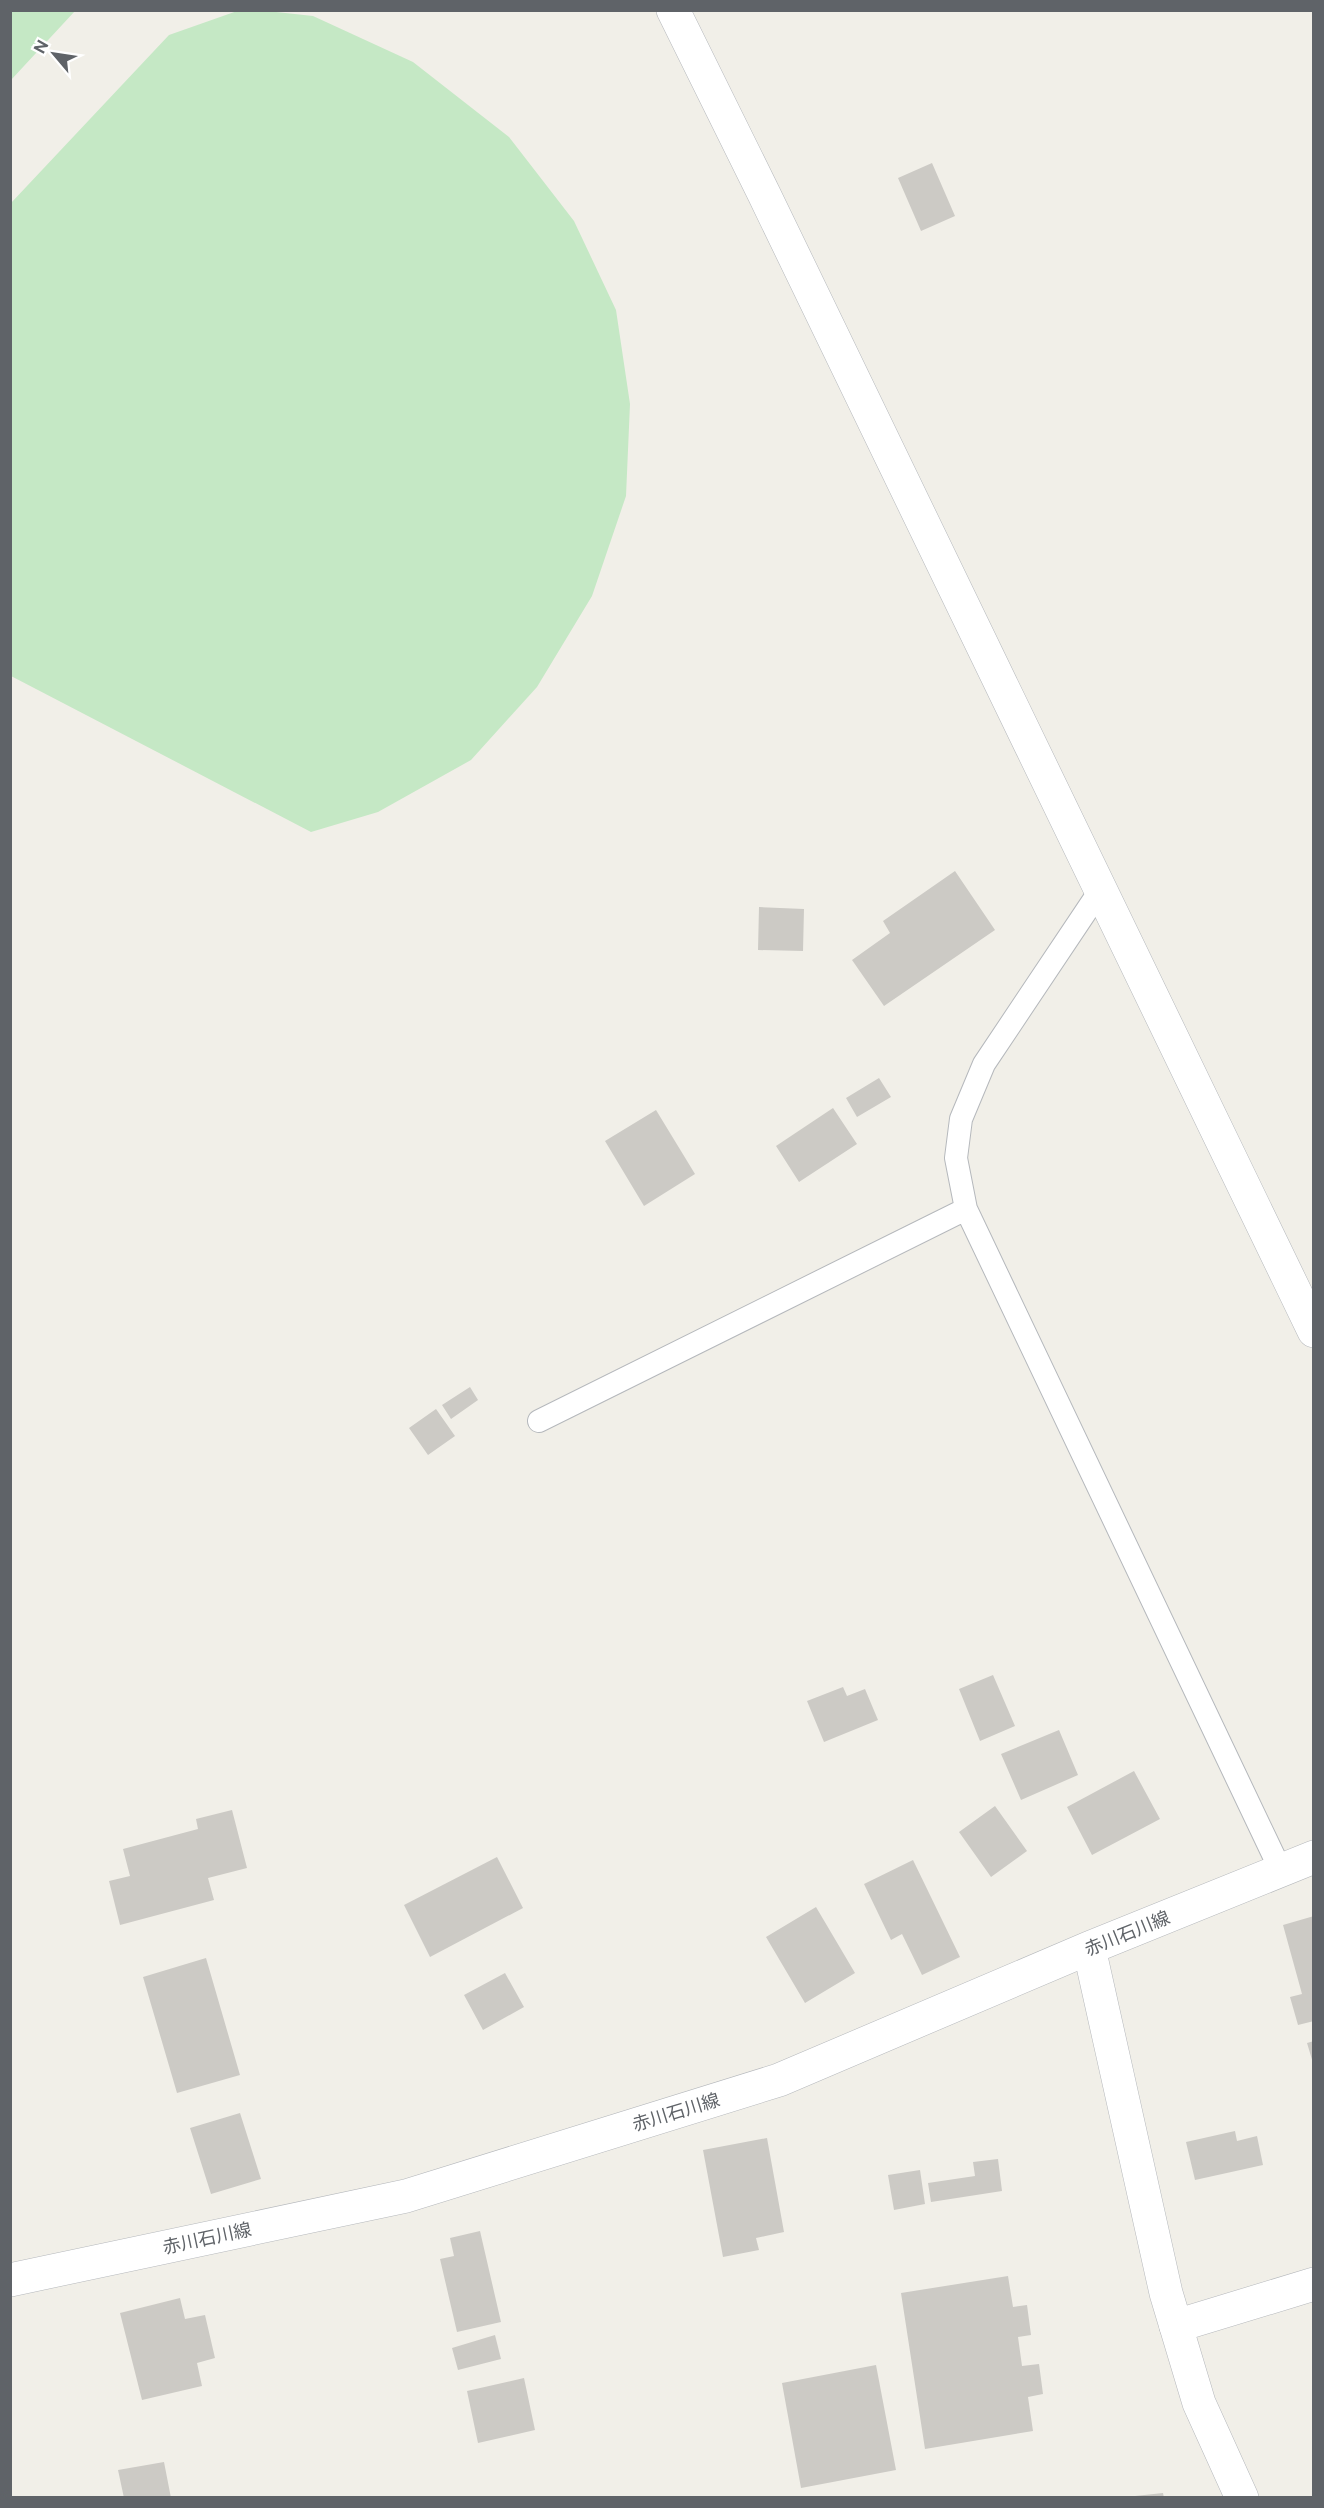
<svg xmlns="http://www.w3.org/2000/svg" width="1324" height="2508" viewBox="0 0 1324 2508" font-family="'Public Sans','Noto Sans JP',sans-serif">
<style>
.green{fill:#c5e8c5}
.building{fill:#cccac5}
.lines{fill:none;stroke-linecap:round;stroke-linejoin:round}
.service-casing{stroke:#b5b8bc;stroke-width:24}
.minor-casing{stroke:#b5b8bc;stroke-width:34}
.tertiary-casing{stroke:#b5b8bc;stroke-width:34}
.service{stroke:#fff;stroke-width:22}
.minor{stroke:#fff;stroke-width:33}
.tertiary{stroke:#fff;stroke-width:33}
.labels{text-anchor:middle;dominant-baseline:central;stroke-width:4.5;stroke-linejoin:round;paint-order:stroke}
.street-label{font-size:18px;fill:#5f6368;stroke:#fff}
</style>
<rect width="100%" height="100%" fill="#f1efe8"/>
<path class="green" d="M11 10 75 11 11 80 10 11Z
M240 10 267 11 313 16 413 62 509 137 574 221 616 310 630 404 626 496 592 596 537 687 471 760 378 812 311 832 11 676V203L169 35Z"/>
<path class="building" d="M932 163 955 216 921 231 898 178Z
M955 871 995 930 884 1006 852 960 890 933 883 921Z
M759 907 804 909 803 951 758 950Z
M879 1078 891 1097 857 1117 846 1098Z
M833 1108 857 1144 799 1182 776 1146Z
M656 1110 695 1174 644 1206 605 1141Z
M470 1387 478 1400 451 1419 442 1405Z
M436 1409 455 1436 428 1455 409 1428Z
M993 1675 1015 1726 980 1741 959 1689Z
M843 1687 847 1696 865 1689 878 1720 824 1742 807 1701Z
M1059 1730 1078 1775 1021 1800 1001 1754Z
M1134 1771 1160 1819 1092 1855 1067 1807Z
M995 1806 1027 1851 991 1877 959 1832Z
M232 1810 247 1868 208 1878 214 1900 120 1925 109 1881 130 1876 123 1849 198 1829 196 1819Z
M497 1857 523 1908 430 1957 404 1905Z
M913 1860 960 1957 922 1975 902 1934 891 1940 864 1884Z
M816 1907 855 1973 805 2003 766 1937Z
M1314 1916V2021L1298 2025 1290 1997 1302 1994 1283 1925Z
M206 1958 240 2075 177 2093 143 1977Z
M505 1973 524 2007 483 2030 464 1995Z
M1314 2041V2063H1313L1307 2043Z
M240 2113 261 2179 211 2194 190 2128Z
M1235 2131 1237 2141 1257 2136 1263 2165 1195 2180 1186 2142Z
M767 2138 784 2232 756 2238 759 2250 723 2257 703 2150Z
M998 2159 1002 2191 931 2202 928 2183 975 2176 973 2162Z
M920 2170 925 2204 894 2210 888 2175Z
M480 2231 501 2322 457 2332 440 2259 454 2256 450 2238Z
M1008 2276 1013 2307 1027 2305 1031 2335 1018 2337 1022 2366 1039 2364 1043 2394 1028 2397 1033 2431 925 2449 901 2293Z
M180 2298 185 2319 205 2315 215 2358 197 2363 202 2386 142 2400 120 2313Z
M495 2335 501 2359 458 2370 452 2348Z
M876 2365 896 2470 801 2488 782 2383Z
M524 2378 535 2430 478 2443 467 2391Z
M164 2462 171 2498H124L118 2470Z
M1163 2493 1164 2498H1135V2496Z"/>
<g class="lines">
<defs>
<path id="service" d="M1101 889 984 1064 961 1119 956 1158 966 1209 1281 1871
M539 1421 966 1209"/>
<path id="minor" d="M673 10 764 194 1314 1331
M1176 2326 1314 2284"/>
<path id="tertiary" d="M1089 1948 1166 2293 1199 2403 1242 2498
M10 2280 406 2196 779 2080 1089 1948 1314 1857"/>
</defs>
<use href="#service" class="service-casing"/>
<use href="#minor" class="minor-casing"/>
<use href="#tertiary" class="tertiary-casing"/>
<use href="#service" class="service"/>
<use href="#minor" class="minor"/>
<use href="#tertiary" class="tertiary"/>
</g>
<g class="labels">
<g class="street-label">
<text transform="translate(1127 1933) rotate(-22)">赤川石川線</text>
<text transform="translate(676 2112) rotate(-17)">赤川石川線</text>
<text transform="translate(207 2238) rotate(-12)">赤川石川線</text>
</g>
</g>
<rect width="1324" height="2508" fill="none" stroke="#5f6368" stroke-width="24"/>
<g transform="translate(54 54) rotate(299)" stroke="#ffffff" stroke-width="4.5" paint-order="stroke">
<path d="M0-4.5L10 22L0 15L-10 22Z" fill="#5f6368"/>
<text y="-9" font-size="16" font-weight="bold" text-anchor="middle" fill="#5f6368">N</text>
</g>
</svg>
